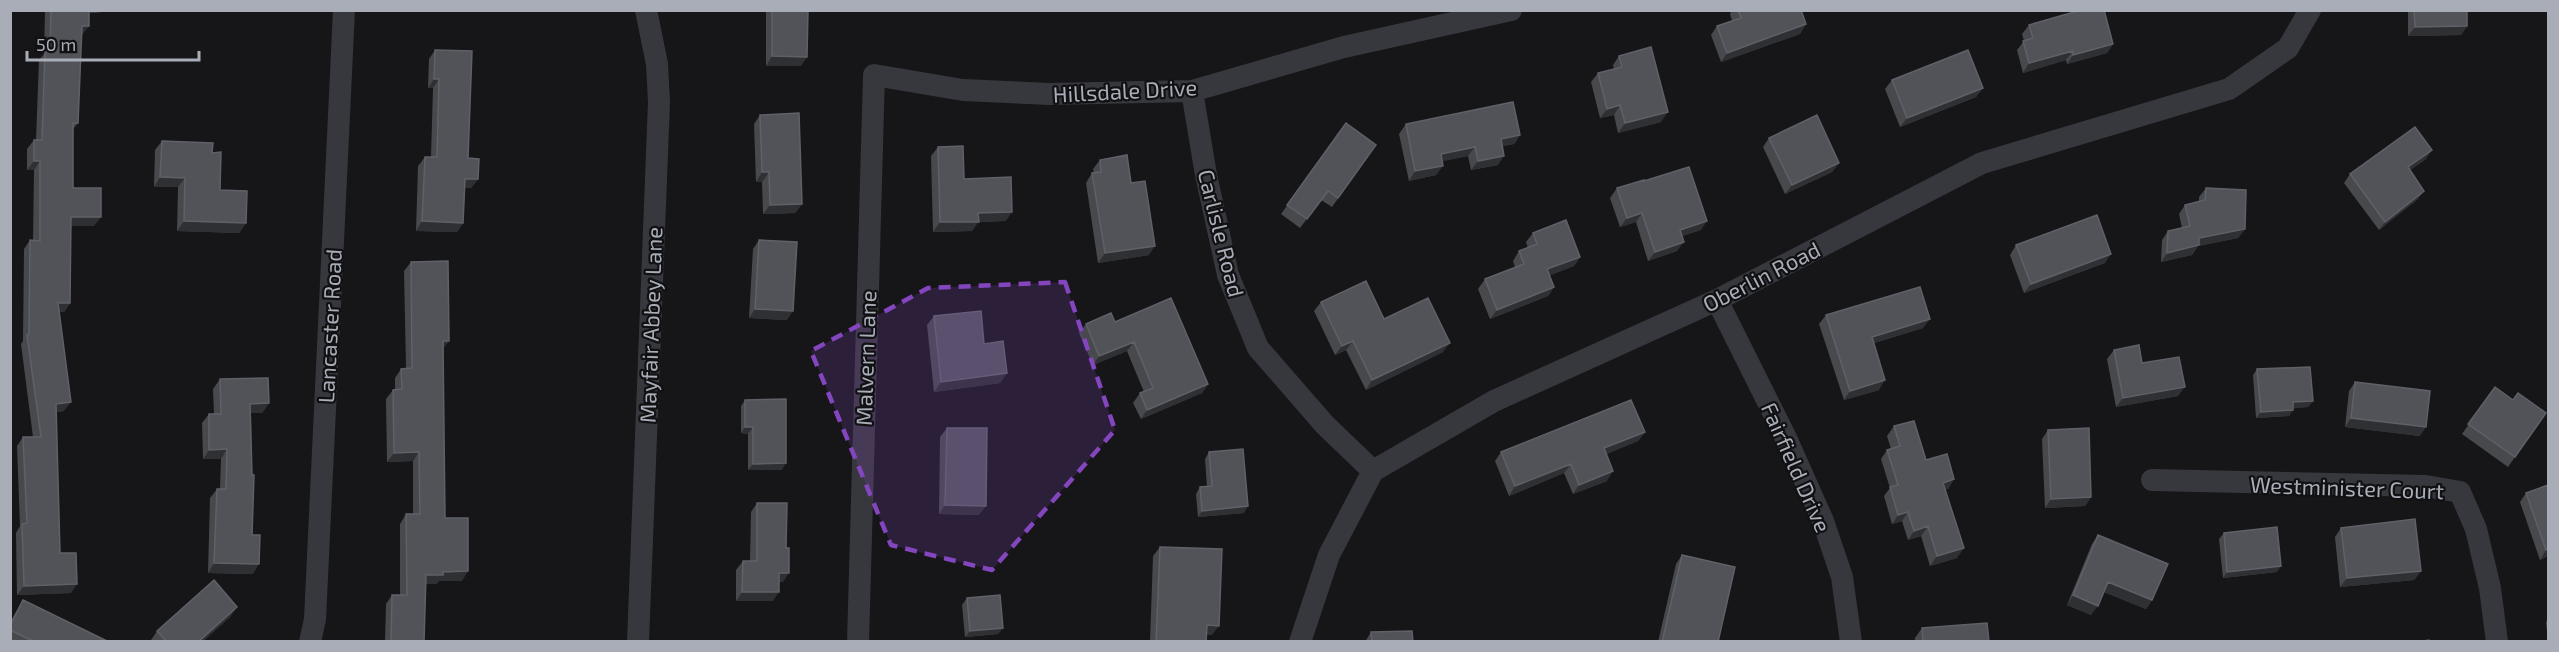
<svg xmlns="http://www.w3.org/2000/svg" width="2559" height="652" viewBox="0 0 2559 652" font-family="'Exo 2',sans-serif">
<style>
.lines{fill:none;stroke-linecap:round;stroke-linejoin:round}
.street{stroke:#37383d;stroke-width:22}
.wall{fill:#47494d}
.shaded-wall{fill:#2f3033}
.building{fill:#525359;stroke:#5f6168;stroke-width:1.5}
.marked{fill:#8446be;fill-opacity:0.2;stroke:#8446be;stroke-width:4.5;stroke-dasharray:12 8;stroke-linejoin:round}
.labels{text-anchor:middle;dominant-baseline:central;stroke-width:4.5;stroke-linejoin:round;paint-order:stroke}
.street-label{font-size:22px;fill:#a8adb8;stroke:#111113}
</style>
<rect width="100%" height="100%" fill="#161618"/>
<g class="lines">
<path class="street" d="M1192 91 1206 175 1228 275 1258 348 1325 425 1373 471
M1717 300 1786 438 1823 521 1842 577 1851 642
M2152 480 2426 486 2460 492 2476 529 2490 588 2497 642
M310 642 315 619 344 10
M638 642 659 102 657 64 646 10
M858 642 874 75 963 90 1050 94 1192 91 1344 47 1511 10
M1300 642 1329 555 1373 471 1494 401 1717 300 1982 163 2229 89 2288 48 2310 10"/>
</g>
<path class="wall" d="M45 10H101L99 13H89L82 35H81L78 123 73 129V188L94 226H71L70 303 64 312H59L64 411 56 412 60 553 71 593 17 595 16 533 20 526 17 446 23 437H33L21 344 23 341 24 249 30 240H33L34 170H27V149L34 140H36L39 60 44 54Z
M766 10H808L801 66H766Z
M1732 10H1801L1806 24 1800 34 1721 62 1711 35 1717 26 1732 21 1730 14Z
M2408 10H2467V26L2461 35 2408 36Z
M2029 25 2113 44 2107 53 2067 64 2066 60 2023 73 2017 50 2024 41 2022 34Z
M435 50 468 158 478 179 471 188H465L463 223 457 232 416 231 418 166 425 157H431L433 88H428L429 59Z
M1619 56 1661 122 1618 133 1614 115 1600 118 1591 82 1598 73 1614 69 1613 65Z
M1892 80 1983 88 1976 97 1900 127 1885 89Z
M760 115 802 204 795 213 763 214 762 182H756L754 124Z
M1346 123 1376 145 1332 207 1321 200 1300 228 1281 214Z
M1406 124 1520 135 1514 144 1502 146 1498 165 1471 170 1468 156 1442 161 1436 175 1409 181 1399 134Z
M1769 138 1839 163 1832 172 1785 194 1763 147Z
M162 141 212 153 220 190 246 223 239 233 177 231 178 187H154L155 150Z
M938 147 964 179 1006 221 978 222 972 231 933 232 931 156Z
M2426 159 2410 170 2418 199 2379 230 2344 183 2350 174Z
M1100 160 1131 183 1149 255 1098 263 1086 183 1092 173H1094L1093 169Z
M1644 181 1701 230 1682 236 1677 251 1648 261 1636 222 1620 227 1610 198 1617 188Z
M2206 188 2245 229 2238 238 2198 246 2192 255 2161 262 2162 240 2168 231 2182 228 2179 214 2185 205 2199 201V197Z
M1533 233 1580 257 1574 266 1550 275 1554 287 1548 296 1490 319 1478 289 1485 279 1515 267 1513 261 1519 251 1528 248 1526 242Z
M759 240 787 320 749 318 753 249Z
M2016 245 2105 263 2024 293 2010 255Z
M411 262 443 348 445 518 462 581H439L436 584H426L424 642H385L386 604 392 595H400V524L406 514H413V461L387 462 386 399 393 390H395V378L401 369 406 368 404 271Z
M1321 302 1384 319 1443 352 1366 390 1346 350 1335 355 1314 311Z
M1826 315 1923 328 1874 343 1879 390 1844 400 1819 324Z
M934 316 1007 373 1000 383 934 392 927 325Z
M1115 322 1208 384 1202 393 1141 419 1133 403 1140 393 1144 392 1127 351 1093 365 1079 333 1086 324Z
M2114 350 2142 363 2178 396 2116 407 2107 359Z
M2257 369 2313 401 2308 407 2293 408 2289 416 2256 418 2253 375Z
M220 379 269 403 262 413H251L253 574 208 573 210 498 217 489H220L221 459H203L202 423 209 414H214L213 389Z
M2355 382 2420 436 2345 427 2349 391Z
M2495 387 2513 400 2546 413 2508 467 2462 434Z
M745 400 782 470H748V434L741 433V406Z
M1894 426 1926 460 1954 479 1948 489H1945L1957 558 1930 566 1921 536 1908 540 1902 521 1892 524 1884 496 1890 488 1881 459 1887 450 1891 449 1887 436Z
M947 428 979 515 939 514 940 437Z
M2048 430 2091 497 2085 506 2045 508 2042 439Z
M1645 432 1638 441 1606 454 1607 481 1573 494 1564 473 1509 496 1495 461 1501 452Z
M1209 452 1244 513 1198 517 1196 494 1200 487H1207L1205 459Z
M2526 493 2548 556 2540 560 2520 502Z
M757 503 783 582H779L773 601H736V570L743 561H750L751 512Z
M2341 528 2421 571 2414 580 2340 587 2335 537Z
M2224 533 2277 572 2223 578 2219 539Z
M2098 535 2152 600 2146 609 2104 592 2091 615 2067 605 2092 544Z
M1160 547 1212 635H1207L1206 642H1150L1153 556Z
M1682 555 1718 642H1658L1676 564Z
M967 598 1003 628 998 634 965 637 962 605Z
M23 600 107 642H10V622L17 610Z
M231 616 202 642H152L151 640 157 631Z
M2548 618V642L2546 622Z
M1922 628 1989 642H1915V638Z
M1371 632 1413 642H1365Z"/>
<path class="shaded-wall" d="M84 10H101L99 13 83 12Z
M1806 24 1800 34 1721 62 1727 53Z
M82 26H89L82 35H76Z
M2467 26 2461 35 2408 36 2415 27Z
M2113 44 2107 53 2067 64 2073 55Z
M2073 51 2066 60 2023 73 2029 63Z
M772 56 807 57 801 66H766Z
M434 79H439L433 88H428Z
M1983 88 1976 97 1900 127 1907 118Z
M1620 105 1614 115 1600 118 1607 109Z
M1668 112 1661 122 1618 133 1625 123Z
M1520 135 1514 144 1494 148 1501 139Z
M1475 147 1468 156 1434 163 1441 154Z
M2432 150 2426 159 2402 176 2408 167Z
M1504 156 1498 165 1471 170 1478 161Z
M34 161H40L34 170H27Z
M1839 163 1832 172 1785 194 1792 185Z
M1443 166 1436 175 1409 181 1415 171Z
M762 172H769L762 182H756Z
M160 177 185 178 178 187H154Z
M465 179H478L471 188H458Z
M2424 191 2418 199 2379 230 2385 222Z
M802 204 795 213 763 214 770 205Z
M1012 212 1006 221 978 222 972 231 933 232 940 222 978 213Z
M1642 213 1636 222 1620 227 1627 218Z
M71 217H101L94 226H65Z
M184 221 246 223 239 233 177 231Z
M422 221 463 223 457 232 416 231Z
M1707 221 1701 230 1673 239 1680 230Z
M2245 229 2238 238 2198 246 2192 255 2161 262 2167 253 2199 238Z
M1684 242 1677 251 1648 261 1655 252Z
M1155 246 1149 255 1098 263 1105 253Z
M2111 254 2105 263 2024 293 2031 284Z
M1580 257 1574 266 1541 279 1547 269Z
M1554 287 1548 296 1490 319 1497 310Z
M58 303H70L64 312H51Z
M755 309 793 311 787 320 749 318Z
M1930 319 1923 328 1865 346 1872 337Z
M443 341H449L442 350Z
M1353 341 1346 350 1335 355 1342 346Z
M1134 342 1127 351 1093 365 1099 356Z
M1450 343 1443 352 1366 390 1372 380Z
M1007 373 1000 383 934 392 941 382Z
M1885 380 1879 390 1844 400 1850 391Z
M1208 384 1202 393 1141 419 1147 410Z
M2185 387 2178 396 2116 407 2123 398Z
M2313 401 2308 407 2288 409 2293 402Z
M71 402 64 411 50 413 56 404Z
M269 403 262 413H244L250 404Z
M2293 410 2289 416 2256 418 2261 412Z
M2351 418 2426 427 2420 436 2345 427Z
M745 427H753L748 434 741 433Z
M1645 432 1638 441 1597 458 1604 448Z
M227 449 221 459H203L209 450Z
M419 452 413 461 387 462 394 453Z
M786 463 782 470H748L753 464Z
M1571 464 1564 473 1509 496 1515 486Z
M1613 471 1607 481 1573 494 1579 485Z
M1954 479 1948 489 1936 492 1943 483Z
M2091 497 2085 506 2045 508 2051 499Z
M945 505 986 506 979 515 939 514Z
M1248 506 1244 513 1198 517 1202 511Z
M1908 512 1902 521 1892 524 1898 515Z
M1928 526 1921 536 1908 540 1914 531Z
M1964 548 1957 558 1930 566 1937 556Z
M2548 549V556L2540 560 2546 550Z
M214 563 259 564 253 574 208 573Z
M2281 566 2277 572 2223 578 2227 572Z
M468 571 462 581H439L436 584H419L426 575 443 572Z
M2421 571 2414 580 2340 587 2347 578Z
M779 573H789L783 582H773Z
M2108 582 2152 600 2146 609 2101 591Z
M77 584 71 593 17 595 24 586Z
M742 592H779L773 601H736Z
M2073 595 2098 606 2091 615 2067 605Z
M237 607 231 616 202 642H198Z
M1207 625 1219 626 1212 635H1200Z
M1003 628 998 634 965 637 970 631Z"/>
<path class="building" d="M51 10H89V26H82L78 123H73V188H101V217H71L70 303H58L71 402 56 404 60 553H76L77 584 24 586 22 524 27 523 23 437H41L27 335 29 334 30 240 40 241V161H34V140H42L45 51 50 52Z
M772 10H808L807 57 772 56Z
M1738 10H1801L1806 24 1727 53 1717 26 1741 18Z
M2081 10H2104L2113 44 2073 55V51L2029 63 2023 41 2033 38 2029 25Z
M2414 10H2467V26L2415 27Z
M1651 47 1668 112 1625 123 1620 105 1607 109 1598 73 1622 67 1619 56Z
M435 50 472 51 468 158 479 159 478 179H465L463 223 422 221 425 157H437L439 79H434Z
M1968 50 1983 88 1907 118 1892 80Z
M1513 102 1520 135 1501 139 1504 156 1478 161 1475 147 1441 154 1443 166 1415 171 1406 124Z
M799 113 802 204 770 205 769 172H762L760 115Z
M1817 115 1839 163 1792 185 1769 138Z
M1346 123 1376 145 1338 198 1328 191 1307 219 1287 205Z
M2415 127 2432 150 2408 167 2424 191 2385 222 2350 174Z
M162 141 213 143 212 153 221 152 220 190 247 191 246 223 184 221 185 178 160 177Z
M963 146 964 179 1011 177 1012 212 978 213 979 222H940L938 147Z
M1127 155 1131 183 1145 181 1155 246 1105 253 1092 173 1101 172 1100 160Z
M1689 167 1707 221 1680 230 1684 242 1655 252 1642 213 1627 218 1617 188 1644 180V181Z
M2206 188 2246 190 2245 229 2199 238V245L2167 253 2168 231 2190 226 2185 205 2205 200Z
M2097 215 2111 254 2031 284 2016 245Z
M1566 220 1580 257 1547 269 1554 287 1497 310 1485 279 1524 264 1519 251 1537 244 1533 233Z
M759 240 797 242 793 311 755 309Z
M448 261 449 341H443L445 518H468V571L443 572V575H426L424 642H391L392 595H407L406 514H420L419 452 394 453 393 390 402 389 401 369 412 368 411 262Z
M1366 281 1384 319 1428 298 1450 343 1372 380 1353 341 1342 346 1321 302Z
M1920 287 1930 319 1872 337 1885 380 1850 391 1826 315Z
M1171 298 1208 384 1147 410 1140 393 1153 388 1134 342 1099 356 1086 324 1111 313 1115 322Z
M981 311 984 344 1003 341 1007 373 941 382 934 316Z
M2139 345 2142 363 2179 357 2185 387 2123 398 2114 350Z
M2310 367 2313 401 2293 402V410L2261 412 2257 369Z
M268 378 269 403 250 404 252 475H254L252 535H260L259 564 214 563 217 489H226L227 449 209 450V414H221L220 379Z
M2355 382 2430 391 2426 427 2351 418Z
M2495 387 2513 400 2518 393 2546 413 2515 457 2468 424Z
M786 399V463L753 464V427H745V400Z
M1631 400 1645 432 1604 448 1613 471 1579 485 1571 464 1515 486 1501 452Z
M1914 421 1926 460 1947 454 1954 479 1943 483 1964 548 1937 556 1928 526 1914 531 1908 512 1898 515 1890 487 1898 485 1887 450 1900 446 1894 426Z
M947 428H987L986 506 945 505Z
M2089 428 2091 497 2051 499 2048 430Z
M1243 449 1248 506 1202 511 1200 487 1212 486 1209 452Z
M2548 485V549L2546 550 2526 493Z
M757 503H787L786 548H789V573H779V592H742L743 561H757Z
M2415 519 2421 571 2347 578 2341 528Z
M2277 527 2281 566 2227 572 2224 533Z
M2098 535 2168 564 2152 600 2108 582 2098 606 2073 595Z
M1160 547 1222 549 1219 626 1207 625 1206 642H1156Z
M1682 555 1735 567 1718 642H1662Z
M214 580 237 607 198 642H167L157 631Z
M1000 595 1003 628 970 631 967 598Z
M23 600 107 641V642H35L10 630V626Z
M1987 623 1989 642H1923L1922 628Z
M1412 631 1413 642H1372L1371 632Z
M2429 640 2430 642H2418Z"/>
<path class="marked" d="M1065 282 1115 430 992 570 891 545 811 351 928 288Z"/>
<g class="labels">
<g class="street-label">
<text transform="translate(1125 90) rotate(-3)">Hillsdale Drive</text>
<text transform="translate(1222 233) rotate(76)">Carlisle Road</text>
<text transform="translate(1761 276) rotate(-27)">Oberlin Road</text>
<text transform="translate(650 325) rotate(-88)">Mayfair Abbey Lane</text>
<text transform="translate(329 326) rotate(-87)">Lancaster Road</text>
<text transform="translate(865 358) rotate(-88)">Malvern Lane</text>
<text transform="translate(1797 467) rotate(66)">Fairfield Drive</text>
<text transform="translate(2347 487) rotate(2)">Westminister Court</text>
</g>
</g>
<rect width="2559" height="652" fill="none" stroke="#a8adb8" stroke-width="24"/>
<path d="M27 51v9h172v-9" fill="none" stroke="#a8adb8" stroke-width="3"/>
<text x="36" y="51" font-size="18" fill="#a8adb8" stroke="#111113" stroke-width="4.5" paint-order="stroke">50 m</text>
</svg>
